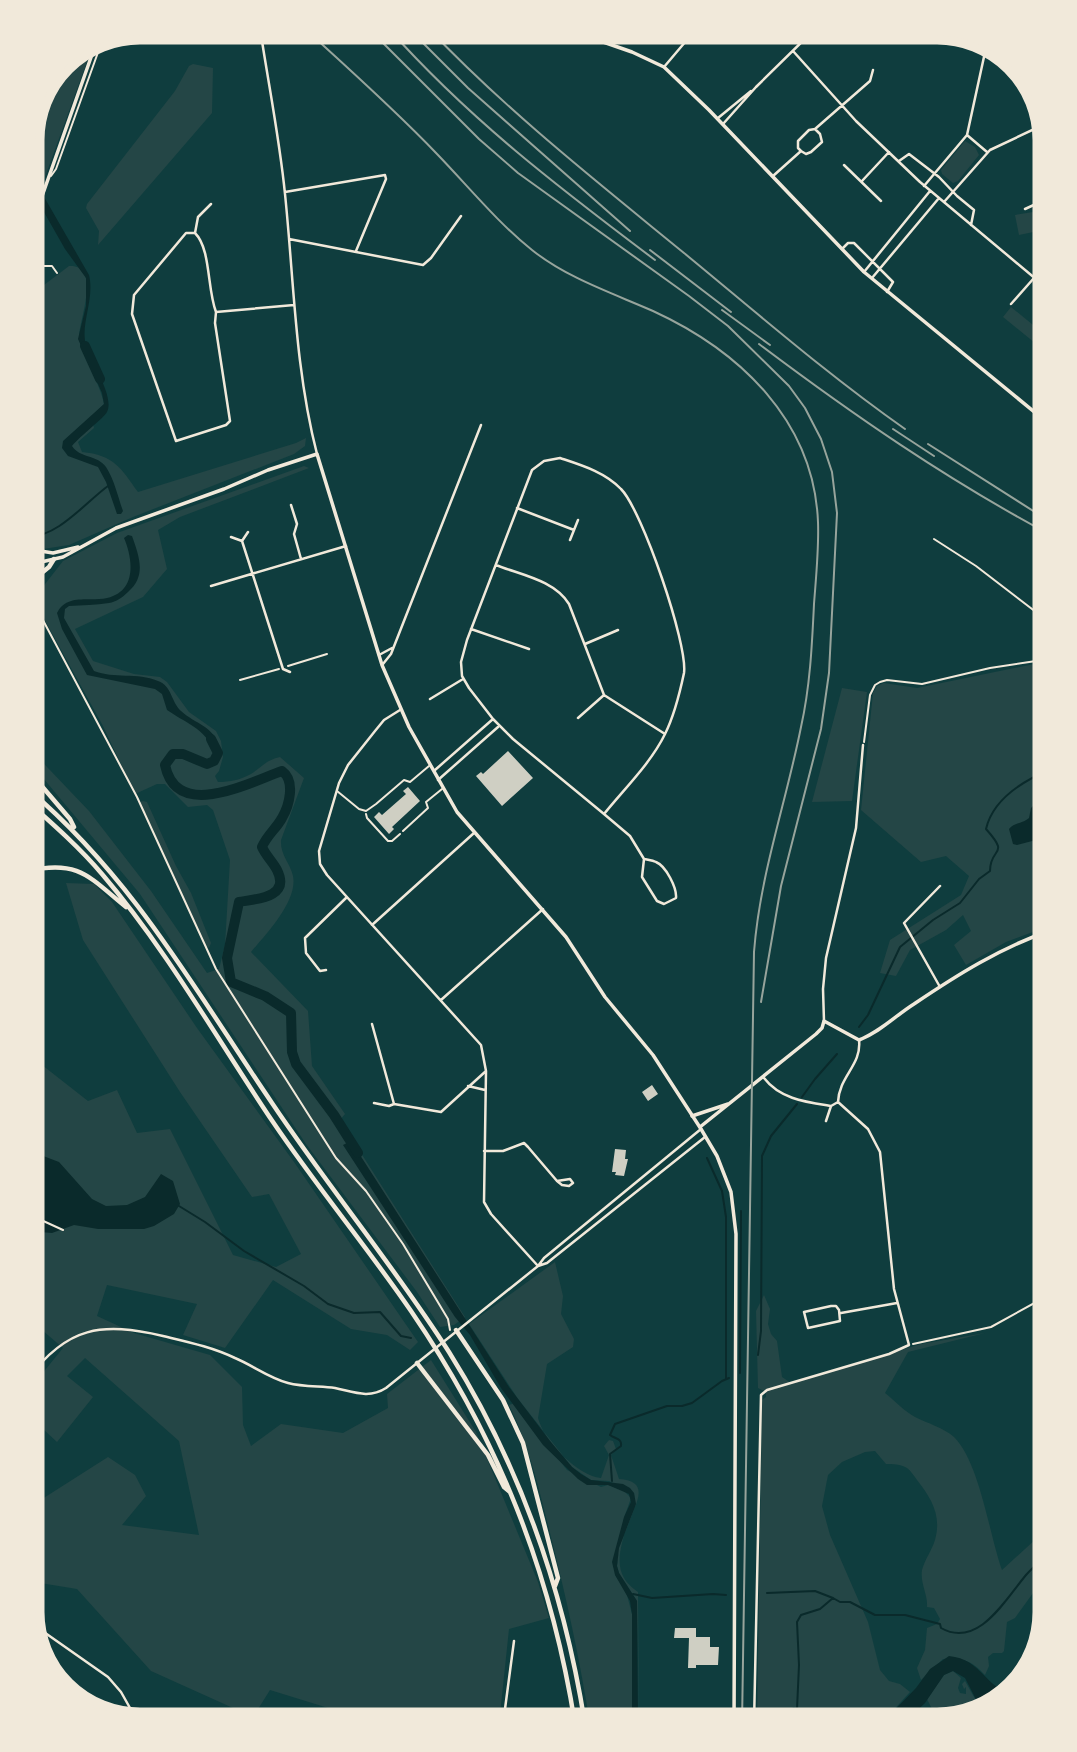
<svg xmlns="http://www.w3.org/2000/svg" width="1077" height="1752" viewBox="0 0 1077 1752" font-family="'DejaVu Sans',sans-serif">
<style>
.green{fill:#244646}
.water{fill:#0a2a2b}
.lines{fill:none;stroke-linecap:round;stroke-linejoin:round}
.stream{stroke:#0a2a2b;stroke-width:2}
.river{stroke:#0a2a2b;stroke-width:10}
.building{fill:#cfcfc3}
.path{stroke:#f1e9da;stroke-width:2}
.service{stroke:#f1e9da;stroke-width:2}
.minor{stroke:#f1e9da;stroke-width:2.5}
.tertiary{stroke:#f1e9da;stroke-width:3.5}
.secondary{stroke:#f1e9da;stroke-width:3.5}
.trunk{stroke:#f1e9da;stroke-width:4.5}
.rail{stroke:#97a49c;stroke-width:2}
.rim{fill:none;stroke:#f1e9da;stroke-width:9}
</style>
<rect width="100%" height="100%" fill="#0f3d3e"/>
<path class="green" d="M92 48 41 188 28 215V133L61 60Z
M193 64 213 68 212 113 98 245 99 231 86 208 87 204 175 91 189 66Z
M965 141 975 147 979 155 958 181 953 183 942 174 941 170Z
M1039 211 1043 230 1019 235 1015 215Z
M69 266C102 264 79 321 79 337 79 349 101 385 104 404L91 417 94 428 78 442 82 452C114 455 121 468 138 492L296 443 306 438 305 446 294 454 133 517 69 545 43 549 28 541V302L40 288Z
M1011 307 1049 338V349L1046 352 1003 317Z
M304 466 309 468 180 517 158 530 167 569 143 597 75 629 93 661 134 674 160 677 167 682 189 712 216 731 221 741 223 757 219 771 215 776 218 782C230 782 240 780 251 774 262 767 266 760 280 757L304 778 281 840C280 855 290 863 293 876 298 901 266 934 251 952L308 1011 312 1066 345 1114 340 1120 465 1317 454 1325 440 1327 417 1292 306 1144 140 894 28 760V747L89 811 151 891 207 973 219 969 225 945 230 860 213 810 207 805 188 807 165 784H157L135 794 103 726 43 617 28 630V606L63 561 117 533Z
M1049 661V926L1006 942 966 965 954 945 971 931 963 915 946 930 910 950 896 976 880 973 890 940 961 895 969 876 946 856 921 862 861 810 873 693 877 686 884 683 917 688Z
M842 688 867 692 852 801 812 802Z
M143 801 147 802 176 866 191 893 211 943 209 948 205 945 140 802Z
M66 883 94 884 112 902 197 1028 294 1162 418 1342 410 1350 387 1335 351 1329 273 1280 225 1348 183 1335 197 1304 107 1285 97 1316 134 1333 210 1355 242 1387 243 1425 251 1446 281 1424 343 1433 388 1408 387 1394 431 1360 476 1432 538 1582 549 1618 509 1629 499 1724H380L270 1690 253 1717 151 1671 77 1589 28 1581V1508L108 1457 135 1475 146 1496 122 1525 199 1535 179 1441 85 1358 67 1376 93 1397 57 1442 28 1415V1391L63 1348 28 1318V1054L88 1101 117 1090 137 1133 170 1129 233 1255 276 1267 301 1254 269 1194 252 1197 180 1092 83 940Z
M555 1262 563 1296 561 1314 574 1339 573 1347 547 1364 538 1418C543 1439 577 1476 601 1478L609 1455 604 1446 609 1440 613 1441 616 1449 611 1455 619 1479C652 1481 635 1505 628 1523 624 1535 618 1553 620 1566 621 1577 629 1586 638 1592L639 1724 637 1601 619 1573 617 1566 619 1548 635 1507 634 1493 609 1481 591 1480 572 1467 518 1399 469 1324Z
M764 1295 770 1309 768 1324 771 1334 777 1341 782 1377 791 1383 921 1344 985 1333 908 1352 885 1393C895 1401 904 1411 915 1417 927 1423 944 1428 954 1437 980 1463 989 1534 1002 1570L1049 1527V1571L1015 1618 1007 1622 1004 1651 1002 1653H993L988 1657 989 1666 985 1675C971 1660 963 1658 943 1659L921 1680 917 1668 925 1650 927 1628 937 1624 940 1619 934 1608 927 1607C928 1594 920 1584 922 1570 925 1559 932 1550 935 1540 942 1515 931 1498 917 1480 914 1476 911 1471 907 1468 901 1464 892 1464 886 1464L875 1451 865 1452 842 1462 828 1475 822 1506 830 1535 868 1622 880 1670 889 1681 900 1684 910 1692 881 1724H804L803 1709 793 1707 790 1714V1724H757L762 1400 766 1397V1392L758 1388 756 1311Z
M515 1403 567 1470 601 1487 608 1485 623 1490 631 1498 624 1518 615 1575 626 1591 632 1614V1724H590C580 1660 566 1596 550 1533 539 1489 529 1445 509 1405Z
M953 1671 961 1678 958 1688 960 1693 966 1694V1687L964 1689 962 1684 965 1681 983 1713 944 1722 932 1709 927 1699 944 1675Z"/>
<path class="water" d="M28 169 89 275C95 299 80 324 86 345 90 361 115 396 107 412 104 418 80 436 72 446 79 458 98 455 106 467 114 479 118 497 123 511L121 514H117L106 482 98 467 68 456 62 448 63 441 104 404 102 393 78 339 86 306V278L65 249 28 184Z
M128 535 132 536C139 556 147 576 128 592 123 597 116 602 109 603 96 605 82 605 69 606L65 609 64 618 94 671C114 679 137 672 158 681 172 686 171 702 181 711 195 724 214 726 219 747L217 749H214C203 728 186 723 167 710L162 694 155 689 87 675 62 629 57 613C67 593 89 602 107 598 137 591 133 559 124 538Z
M1049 790V825L1042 828 1036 840 1017 845 1013 844 1009 829C1015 822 1022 824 1029 818L1031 808Z
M351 1141 509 1387 550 1441 572 1467 581 1474 591 1480 623 1484 630 1488 634 1493 636 1504 619 1548 617 1566 619 1573 637 1601 638 1724H632V1614L630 1601 615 1575 612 1562 624 1517 631 1502 629 1494 608 1485H587L578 1479 543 1445 501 1388 470 1335 455 1317 343 1145Z
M38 1154 59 1162 92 1199 106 1206 127 1205 145 1197 161 1174 173 1181 180 1204 174 1214 154 1226 144 1229H98L74 1225 52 1233 29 1231 28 1155Z
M949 1656C982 1659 987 1690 1009 1691L999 1701 994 1700V1706L983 1713 965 1678 953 1671 944 1675 925 1703 903 1724H881L916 1688 930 1669Z"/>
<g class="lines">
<path class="stream" d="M28 536C56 539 87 501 108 486
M859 1027 868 1015 900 947 933 920 960 903 979 879 990 871C990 846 1011 857 986 829 993 799 1023 781 1049 770
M802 1097 815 1079 837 1054
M707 1158 722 1191 726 1217V1378
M179 1206 205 1222 244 1251 304 1286 328 1304 354 1313 380 1312 401 1336 411 1338
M758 1355 761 1331 762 1156 771 1136 797 1104
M740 1373 741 1211
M612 1481 610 1454 621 1446C622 1438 615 1439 610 1435L615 1424 667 1406H682L692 1403 722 1381 729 1378
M767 1593 815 1591 833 1598 820 1609 801 1615 797 1622 799 1665 797 1709
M633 1594 652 1598 713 1594 726 1595
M833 1598 840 1602H850L875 1615H905L940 1624 941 1628C978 1649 1005 1600 1026 1575 1033 1567 1042 1560 1049 1552"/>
<path class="river" d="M85 346 100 379
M211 739 218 753 214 761 207 764 183 754H173L165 765C177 822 250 782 282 771 296 781 289 806 282 818 276 829 267 835 262 847 266 856 273 862 277 870 291 898 255 899 239 902L227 958 231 982 265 996 291 1013 292 1052 296 1064 334 1115 358 1153"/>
</g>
<path class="building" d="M508 751 533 778 502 806 476 776 481 772 483 774Z
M408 787 420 801 392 827 394 829 389 834 374 817 379 812 382 815 406 794 403 791Z
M652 1085 658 1094 648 1101 642 1092Z
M615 1149 626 1150 625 1159H628L624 1176 615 1175 616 1172H612Z
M675 1628H696V1637H710V1647H719L718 1665H696V1668H688L689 1638H674Z"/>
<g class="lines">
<path class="path" d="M37 259 43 266H52L57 273
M28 592 137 797 216 969 336 1158 366 1191 403 1244 448 1319 450 1330
M288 666 327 654
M240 680 279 669
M864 742 870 695 875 685 880 682 887 680 922 684 990 668 1049 659
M366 814 367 818 388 841H392L400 834
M28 1214 63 1230
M913 1344 991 1327 1049 1295"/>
<path class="service" d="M51 176 56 169 101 44
M934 539 976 566 1049 622
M337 791 359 809 366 811 376 804 404 780 410 782 429 766
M403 831 428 808 426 802 442 789"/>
<path class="minor" d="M256 28 262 41C270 92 280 143 285 194 294 281 295 369 317 454
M793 51 856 121 920 182 1049 290
M664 67 697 28
M718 118 751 91
M723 124 756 87 816 28
M967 135 987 152
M801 151 798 148V141L809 130 815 129 870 81 873 70
M801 151 806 154 811 152 822 142 820 134 815 129
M899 161 909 154 939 177 957 196 974 210 971 225
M844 165 881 201
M773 176 801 151
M862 181 889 152
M924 186 967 135 987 43
M285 192 385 175 386 179 356 251
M944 202 990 150 1045 124
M1040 203 1049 243
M1025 209 1049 198
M195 233 198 217 211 204
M289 239 423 265 431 258 461 216
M842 249 848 243H854L893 282 887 292
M864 272 930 191
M872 278 939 198
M1011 304 1034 278
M216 312 215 323 230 421 226 425 176 441 132 314 134 295 186 233H195C211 249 207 289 216 312L294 305
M560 458C581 465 605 472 621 489 642 510 688 644 684 673 680 692 674 716 665 734 651 763 624 789 604 814L513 739 493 719 469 688 462 676 461 662 467 640 532 470 544 461Z
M291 505 297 524 294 534 301 559
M517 508 574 530 570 540
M574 530 578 520
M248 532 242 541 283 669 290 672
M231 537 242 541
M496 565C521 575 554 580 569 604L604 695 665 734
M211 586 346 546
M471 629 529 649
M585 644 618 630
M379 655 392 648
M383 664 391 654 481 425
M430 699 463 679
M400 710 384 720 375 731 348 765 339 783 319 851 320 864 327 875 481 1045 486 1071 484 1202 491 1214 538 1266
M578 718 604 695
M435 770 493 719
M438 780 498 727
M604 814 630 836 644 859 642 877 657 901 664 904 676 898C677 888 666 866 656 862 652 860 648 860 644 859
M940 886 904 923 940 987
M372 925 474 833
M326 970 320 971 306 953 305 938 347 897
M441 1000 543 909
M824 1021 823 989 826 958 856 828 863 745
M372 1024 394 1104 441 1112 486 1071
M764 1078C780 1099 806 1102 831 1106L838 1102
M468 1086 485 1090
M838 1102C839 1076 862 1065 859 1040
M374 1103 389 1106 394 1104
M826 1121 831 1106
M484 1151H503L524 1143 528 1147 557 1181 562 1185 569 1186 573 1183 570 1179 557 1181
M538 1266 544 1258 701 1129
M831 1306H836L839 1310 840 1321 808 1328 804 1312Z
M841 1313 897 1303
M28 1379C67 1326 102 1322 163 1336 188 1342 212 1347 235 1358 252 1365 269 1378 288 1383 303 1387 320 1386 335 1388 354 1392 369 1399 386 1388L538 1266 547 1263 705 1137
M31 1623 108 1677 121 1692 139 1724
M503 1724 514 1641
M754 1724 761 1395 767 1390 889 1354 909 1345 894 1289 880 1152 868 1129 838 1102"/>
<path class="tertiary" d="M563 28 632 52 664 67 709 110 864 272 1049 424
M692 1116 728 1104
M700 1127 816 1034 822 1028 824 1021 859 1040C880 1032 895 1016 914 1004 957 975 1000 948 1049 931"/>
<path class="secondary" d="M28 236 95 46
M32 261 38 214
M28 287C38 278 38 266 28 258
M28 549 53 553 78 547
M28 565 63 557 116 528 224 489 268 470 317 454 382 665 409 727 457 812 566 937 605 997 653 1055 701 1129 717 1156 731 1192 736 1234 734 1724
M28 565 30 557 28 551"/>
<path class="trunk" d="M28 584 49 567 54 559
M28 770 70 819 74 827
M28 789C134 879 195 990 272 1103 329 1188 394 1266 449 1352 520 1465 564 1592 585 1724
M28 802C54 825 80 848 102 874 167 950 217 1039 273 1122 317 1187 367 1247 411 1311 498 1438 551 1572 575 1724
M28 871C79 859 90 878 126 907
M456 1330 503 1400 523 1443 558 1578 555 1586
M417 1363 488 1455 504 1487 510 1492"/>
<path class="rail" d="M304 28C349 69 395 110 437 154 468 186 497 222 532 250 567 278 612 293 653 311 740 351 814 421 818 522 819 549 816 577 814 604 812 646 810 687 801 727 786 803 760 874 754 952L742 1724
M368 28 479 139 518 173 689 296 728 326 789 386 805 408 821 439 832 472 837 513 829 673 821 729 781 886 761 1002
M388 28C469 119 558 187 655 260
M408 28 468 88 630 231
M428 28C507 111 596 181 684 253 757 313 828 375 905 429
M650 250 731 312
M722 310 770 345
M759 344C852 414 946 479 1049 534
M893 429 934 456
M928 444 1049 521"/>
</g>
<path d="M0 0H1077V1752H0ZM140 40H937A100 100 0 0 1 1037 140V1612A100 100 0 0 1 937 1712H140A100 100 0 0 1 40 1612V140A100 100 0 0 1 140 40Z" fill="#f1e9da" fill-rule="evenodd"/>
<path class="rim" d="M140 40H937A100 100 0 0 1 1037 140V1612A100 100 0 0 1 937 1712H140A100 100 0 0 1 40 1612V140A100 100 0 0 1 140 40Z"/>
</svg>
